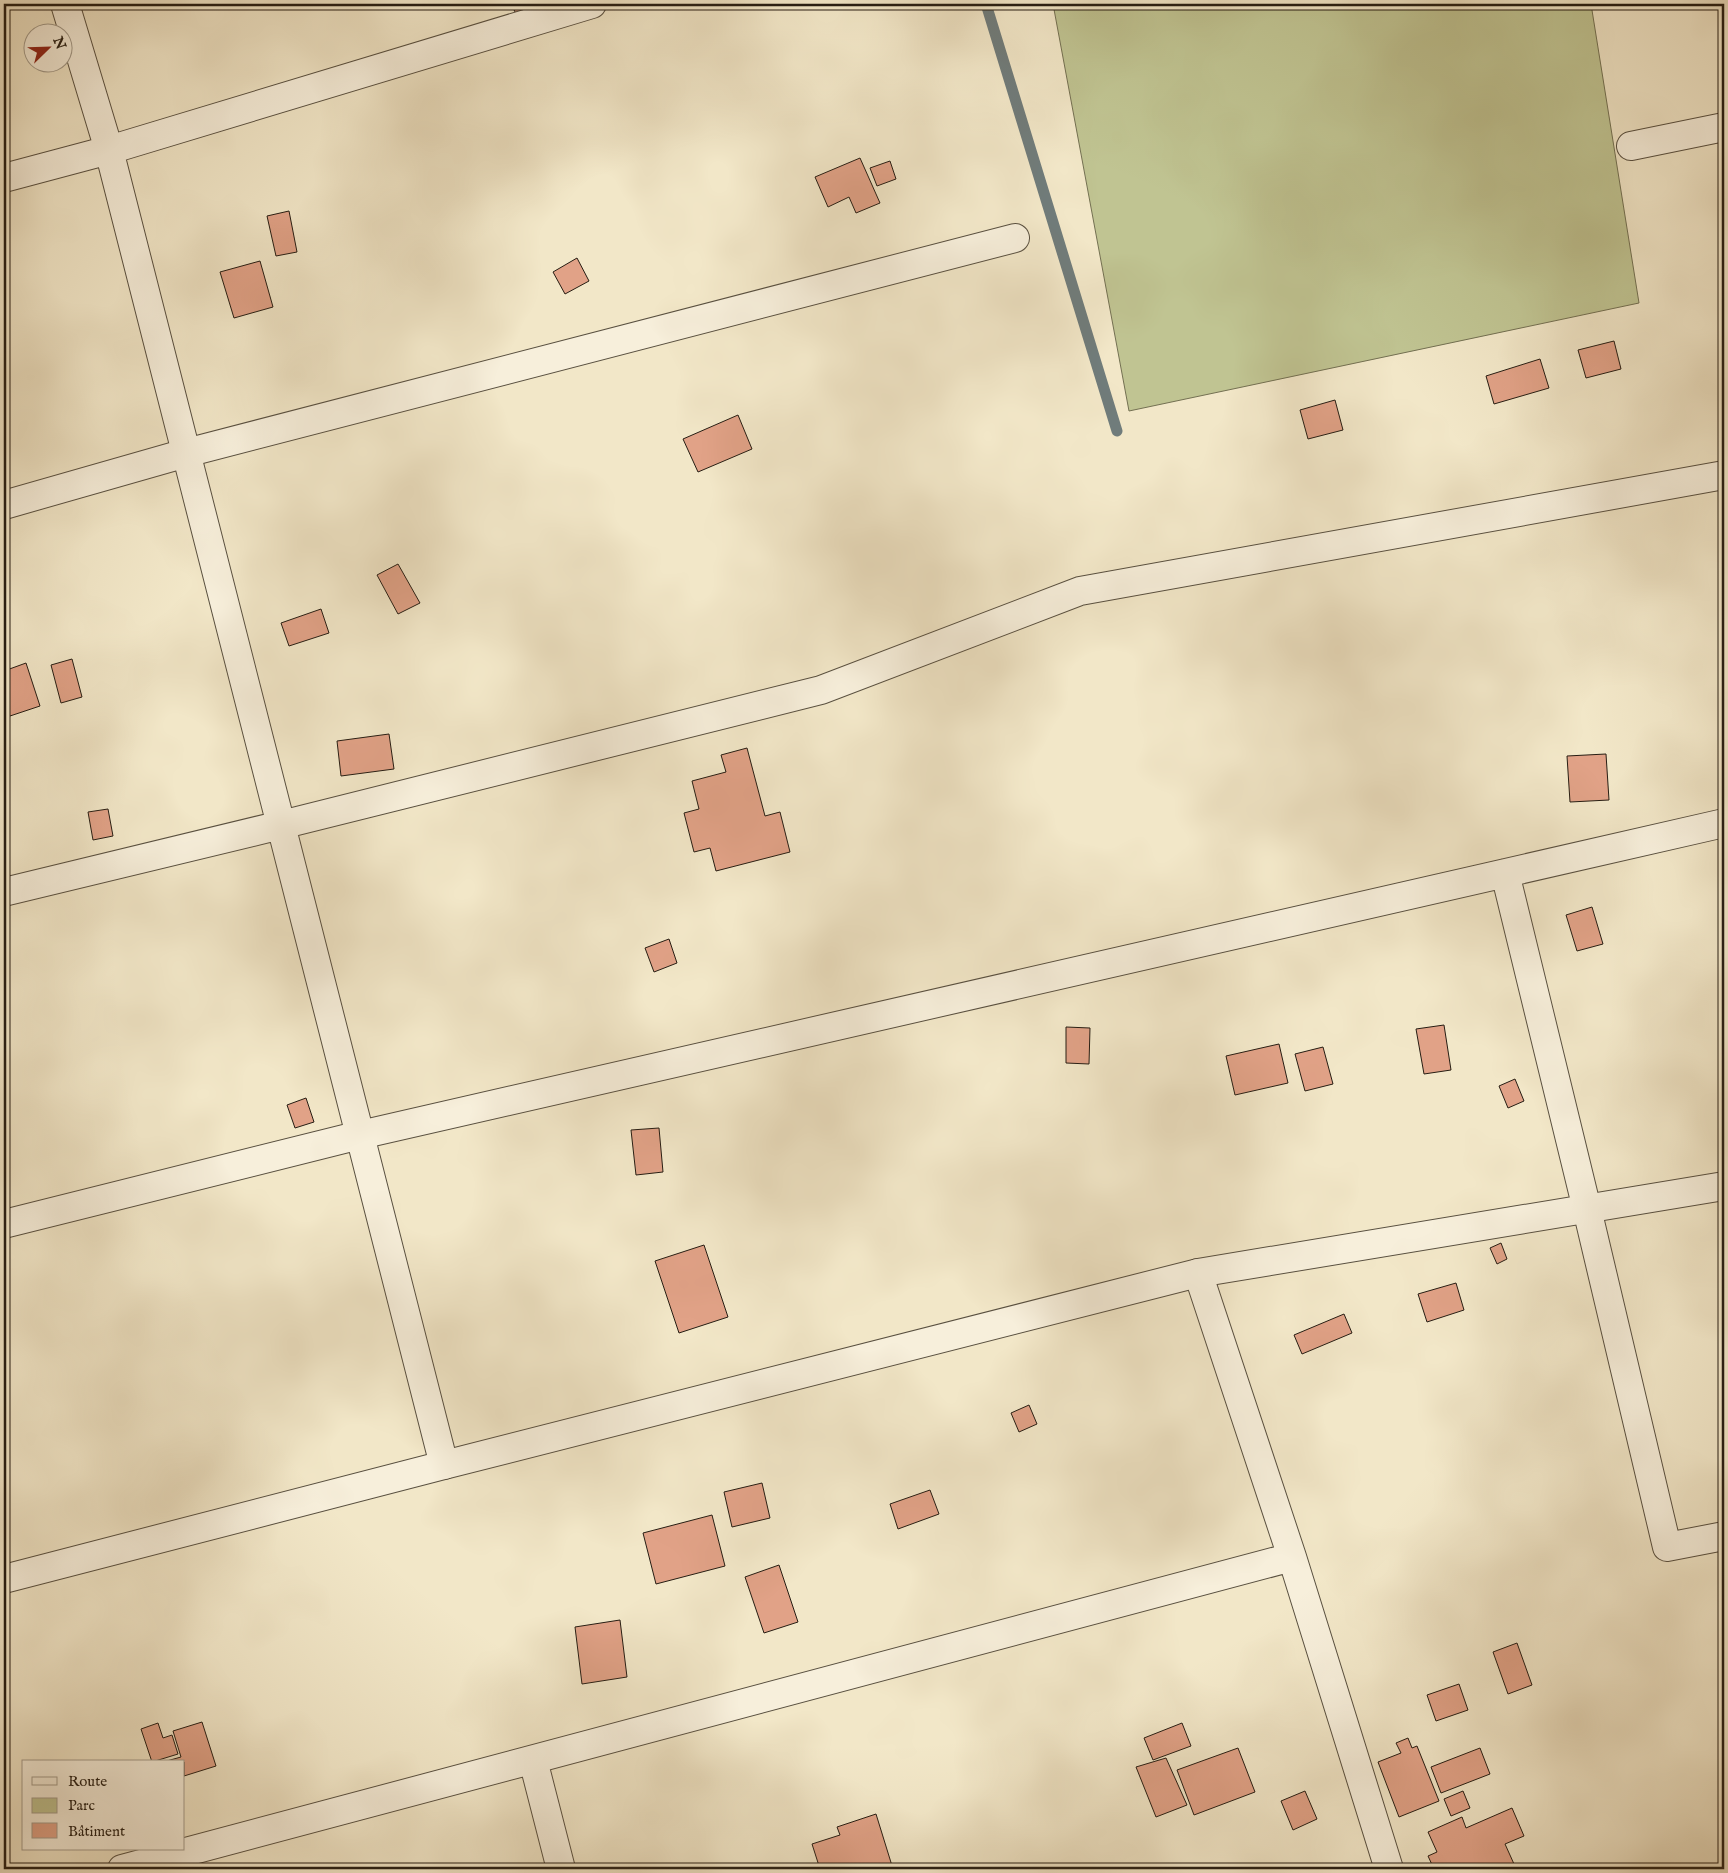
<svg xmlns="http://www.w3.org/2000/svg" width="1728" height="1873" viewBox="0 0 1728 1873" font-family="'IM FELL English',serif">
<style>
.green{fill:#c0c492;stroke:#737052}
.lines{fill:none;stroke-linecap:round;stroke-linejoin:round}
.stream{stroke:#707c7b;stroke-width:11}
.building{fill:#e1a287;stroke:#261d13}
.minor-casing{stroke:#595040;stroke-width:30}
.tertiary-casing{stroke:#595040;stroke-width:30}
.minor{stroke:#f7efdb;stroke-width:28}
.tertiary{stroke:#f7efdb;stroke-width:28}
</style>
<rect width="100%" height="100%" fill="#f2e7c8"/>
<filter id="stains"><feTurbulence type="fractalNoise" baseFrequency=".004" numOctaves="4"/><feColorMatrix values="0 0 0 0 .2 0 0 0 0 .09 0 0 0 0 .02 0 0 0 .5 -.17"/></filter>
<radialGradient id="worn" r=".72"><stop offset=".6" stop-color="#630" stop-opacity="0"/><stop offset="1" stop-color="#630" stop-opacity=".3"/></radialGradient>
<path class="green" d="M1053 4H1591L1639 303 1129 411Z"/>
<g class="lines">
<path class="stream" d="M986 4 1117 431"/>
</g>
<path class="building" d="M527 4 534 19 522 25 514 10Z
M860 158 880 203 856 213 849 197 828 207 815 177Z
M890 161 896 179 877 186 870 168Z
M289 211 297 252 276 256 267 216Z
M577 258 589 281 565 294 553 272Z
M260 261 273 307 234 318 220 272Z
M1614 341 1621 369 1586 378 1578 350Z
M1540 359 1549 388 1494 404 1486 376Z
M1335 400 1343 430 1308 439 1300 410Z
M738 415 752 449 698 472 683 439Z
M398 564 420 603 398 614 377 575Z
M321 609 329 633 289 646 281 623Z
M72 659 82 697 61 703 51 665Z
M26 663 40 706 4 718V671Z
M389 734 394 769 341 776 337 741Z
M747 748 765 816 780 812 790 852 716 871 710 848 694 852 684 813 699 809 692 781 726 772 721 755Z
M1606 754 1609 800 1570 802 1567 756Z
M108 809 113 836 93 840 88 812Z
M1592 907 1603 944 1577 951 1566 915Z
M669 939 677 963 654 972 645 948Z
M1444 1025 1451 1070 1424 1074 1416 1029Z
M1066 1027 1090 1028 1089 1064 1066 1063Z
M1279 1044 1288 1083 1235 1095 1226 1056Z
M1323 1047 1333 1084 1305 1091 1295 1054Z
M1515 1079 1524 1101 1508 1108 1499 1086Z
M306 1098 314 1122 295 1128 287 1105Z
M659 1128 663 1172 636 1175 631 1130Z
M1501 1243 1507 1259 1497 1264 1490 1248Z
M704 1245 728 1317 679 1333 655 1261Z
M1456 1283 1464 1310 1427 1322 1418 1294Z
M1344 1314 1352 1333 1302 1354 1294 1335Z
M1029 1405 1037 1424 1019 1432 1011 1413Z
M762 1483 770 1518 732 1527 724 1492Z
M930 1490 939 1514 898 1529 890 1504Z
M712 1515 725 1566 656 1584 643 1533Z
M779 1565 798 1622 764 1633 745 1577Z
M620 1620 627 1677 582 1684 575 1627Z
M1517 1643 1532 1685 1508 1694 1493 1652Z
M1459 1684 1468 1710 1436 1721 1427 1695Z
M202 1722 216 1766 184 1776V1762H163L181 1757 173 1731Z
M158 1723 163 1738 172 1735 178 1754 152 1762 141 1729Z
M1182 1723 1191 1746 1153 1760 1144 1738Z
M1408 1738 1412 1748 1417 1746 1439 1801 1399 1817 1378 1762 1401 1753 1396 1743Z
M1238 1748 1255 1792 1194 1815 1177 1770Z
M1480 1748 1490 1774 1441 1793 1431 1767Z
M1166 1758 1187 1805 1156 1817 1136 1767Z
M1305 1791 1317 1819 1293 1830 1281 1801Z
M1463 1791 1470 1808 1451 1816 1444 1799Z
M1512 1808 1524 1836 1505 1844 1514 1864 1503 1869H1434L1428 1856 1437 1852 1428 1832 1462 1817 1466 1828Z
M876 1814 893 1869H820L812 1844 840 1835 837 1827Z"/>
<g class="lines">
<defs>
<path id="minor" d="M65 4 109 150 444 1465
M1631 146 1724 127
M4 178 109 150 592 4
M4 505 186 453 1015 238
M1505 873 1587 1209 1667 1547 1724 1536
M4 892 281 825 821 690 1080 591 1724 475
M4 1224 360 1135 1724 823
M1198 1273 1292 1557 1389 1869
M533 1760 561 1869
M122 1869 1292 1557"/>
<path id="tertiary" d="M4 1579 444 1465 1198 1273 1724 1186"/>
</defs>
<use href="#minor" class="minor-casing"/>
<use href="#tertiary" class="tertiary-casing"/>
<use href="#minor" class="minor"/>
<use href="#tertiary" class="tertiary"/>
</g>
<rect width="1728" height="1873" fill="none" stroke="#f2e7c8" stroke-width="20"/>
<rect x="5" y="5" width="1718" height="1863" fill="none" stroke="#261d13" stroke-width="2.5"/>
<rect x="10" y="10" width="1708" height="1853" fill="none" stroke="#261d13"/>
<rect x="22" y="1760" width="162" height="90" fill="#f7efdb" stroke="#a39b8b"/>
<rect x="32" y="1777" width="25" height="8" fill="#f7efdb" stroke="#a39b8b"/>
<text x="68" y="1786" font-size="15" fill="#261d13">Route</text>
<rect x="32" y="1798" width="25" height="15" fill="#c0c492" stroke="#a39b8b"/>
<text x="68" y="1810" font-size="15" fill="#261d13">Parc</text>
<rect x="32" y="1823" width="25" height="15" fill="#e1a287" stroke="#a39b8b"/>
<text x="68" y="1836" font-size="15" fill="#261d13">Bâtiment</text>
<g transform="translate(48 48) rotate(67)"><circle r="24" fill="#f7efdb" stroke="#a39b8b"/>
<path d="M0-4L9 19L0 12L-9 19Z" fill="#8f2418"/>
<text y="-8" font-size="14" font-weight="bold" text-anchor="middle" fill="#261d13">N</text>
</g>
<rect width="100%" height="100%" filter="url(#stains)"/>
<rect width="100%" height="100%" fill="url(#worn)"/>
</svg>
